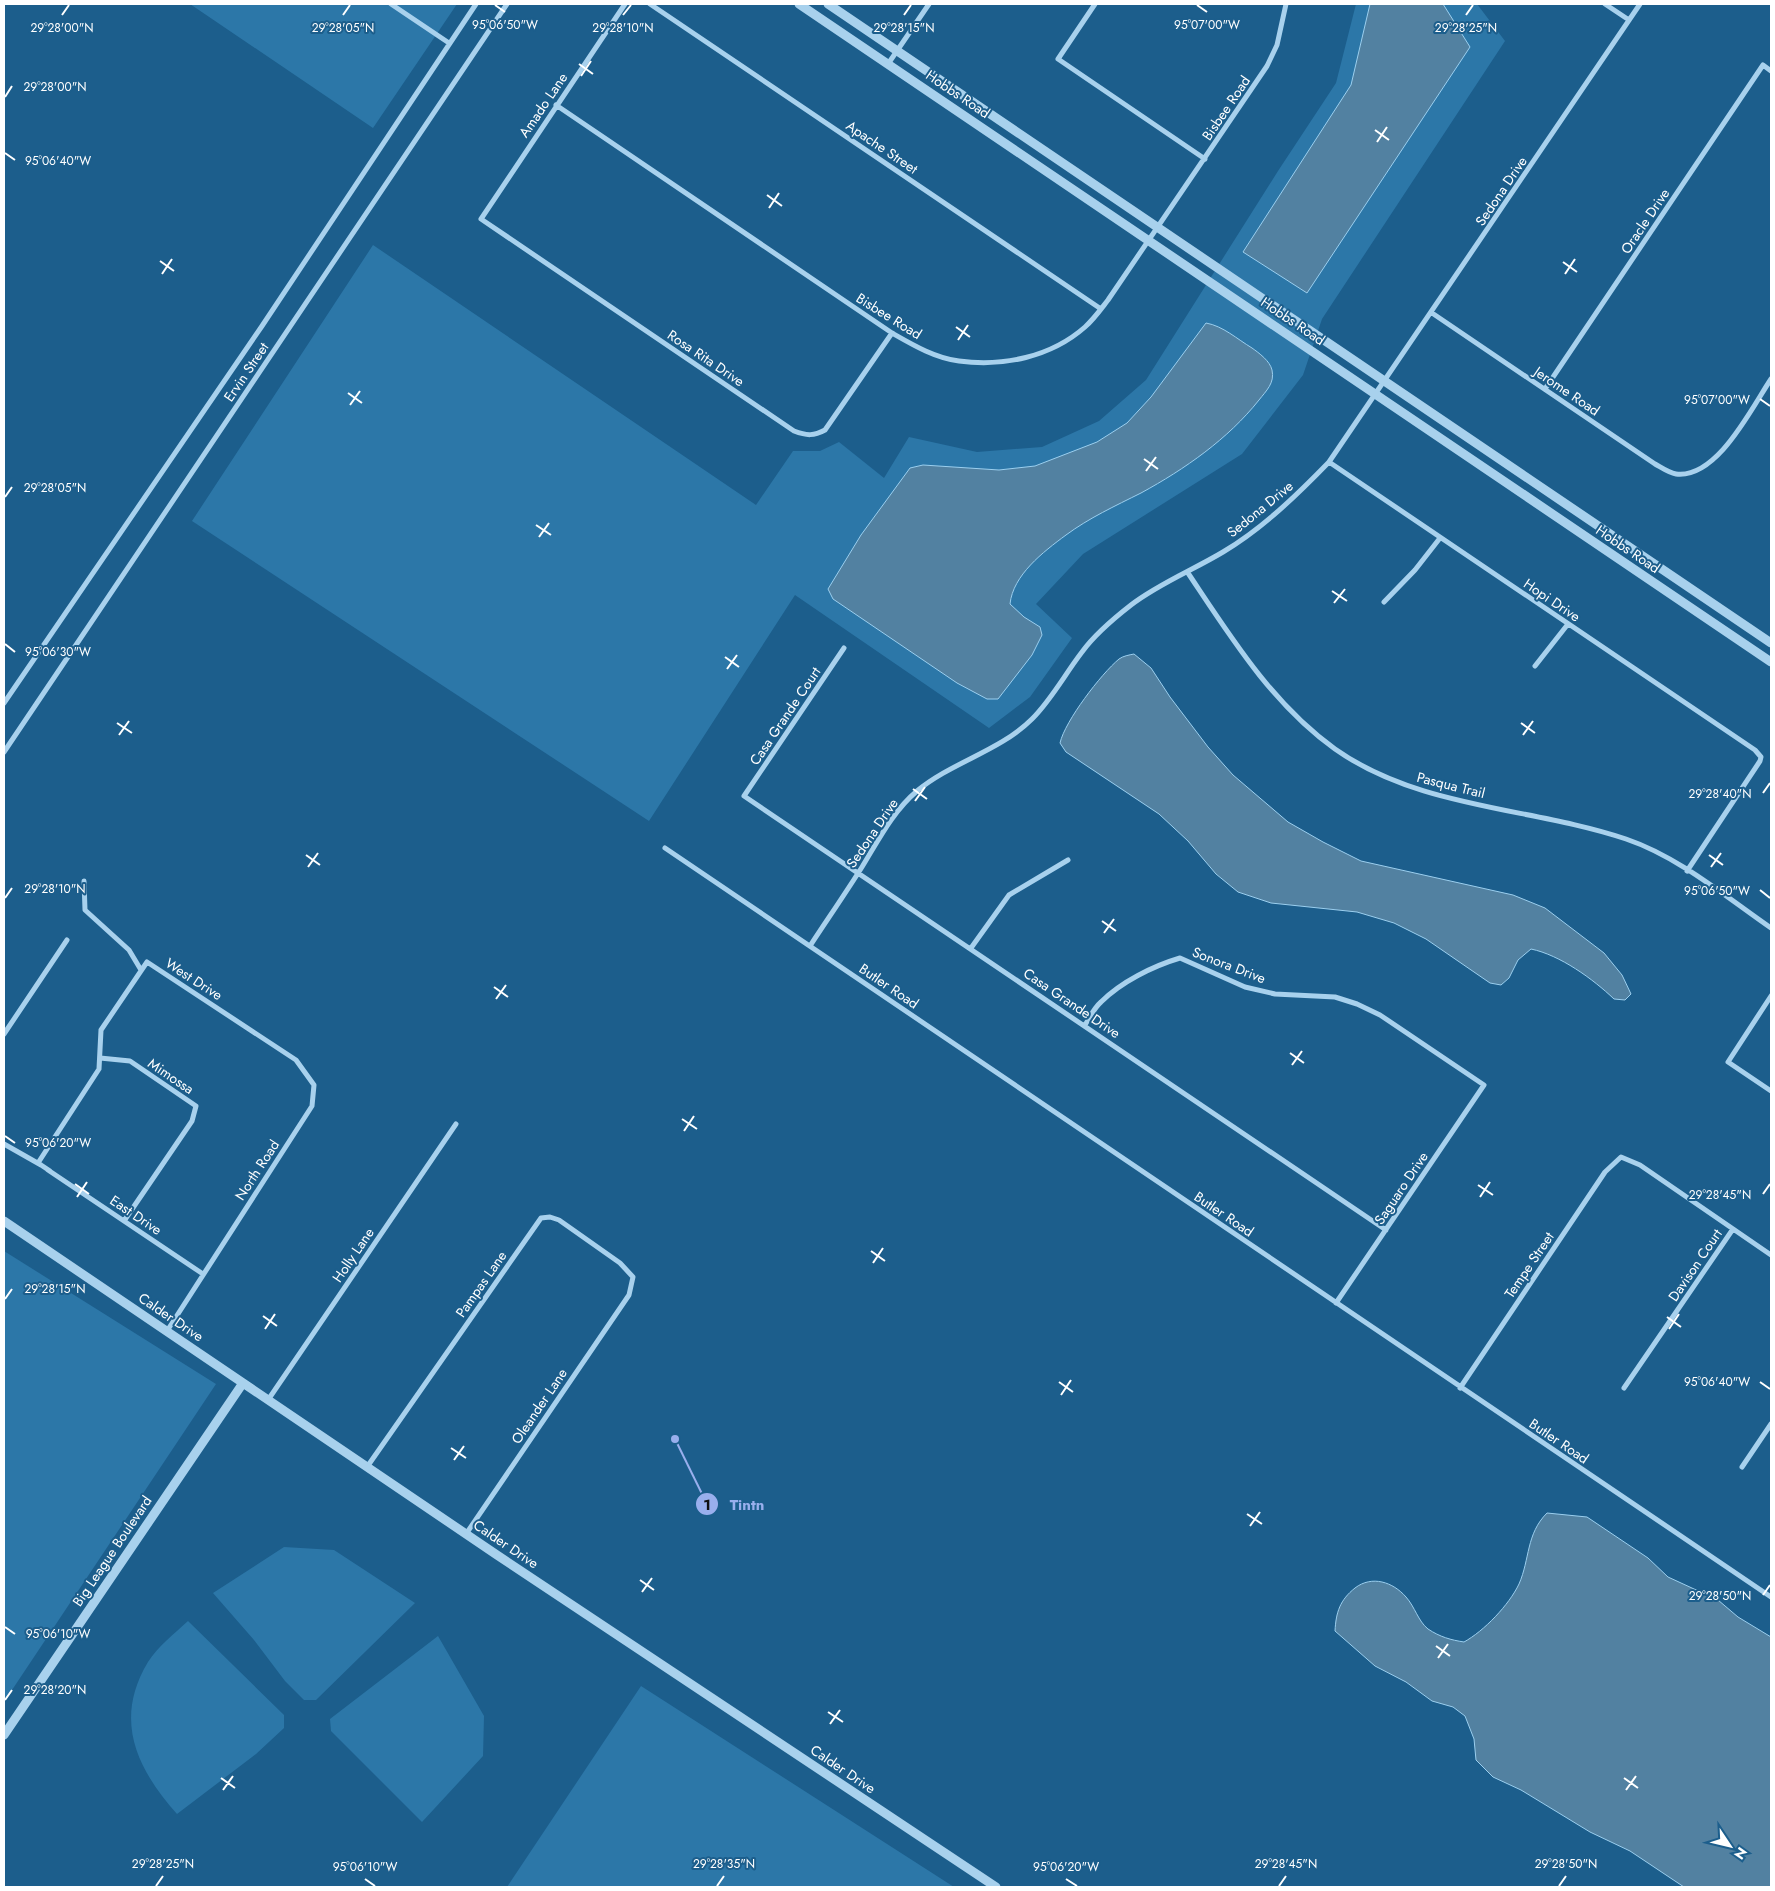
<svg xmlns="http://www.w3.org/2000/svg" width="1775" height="1891" viewBox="0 0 1775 1891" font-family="Jost,sans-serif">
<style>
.green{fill:#2c77a8}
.water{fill:#5281a1;stroke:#9bcfef}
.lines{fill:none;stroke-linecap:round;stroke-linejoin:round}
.minor{stroke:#a8d1ed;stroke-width:5}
.tertiary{stroke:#a8d1ed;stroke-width:9}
.ticks{fill:none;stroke:#fff;stroke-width:2}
.labels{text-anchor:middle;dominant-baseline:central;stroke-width:4;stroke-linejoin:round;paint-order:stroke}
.street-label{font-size:14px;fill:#fff;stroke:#1c5e8c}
.ticks-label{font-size:12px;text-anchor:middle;fill:#fff;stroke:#1c5e8c;stroke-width:4;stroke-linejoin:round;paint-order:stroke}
.leader{fill:none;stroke:#99afed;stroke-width:2}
.callout-dot{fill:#99afed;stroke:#1c5e8c;stroke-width:2}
.mark-label{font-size:15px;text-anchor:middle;font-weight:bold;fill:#111}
.callout-label{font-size:15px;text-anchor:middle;font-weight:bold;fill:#99afed;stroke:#1c5e8c;stroke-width:4;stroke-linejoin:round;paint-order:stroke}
</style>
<rect width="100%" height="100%" fill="#1c5e8c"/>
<path class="green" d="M190 4H457L373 128Z
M1356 4H1477L1505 41 1322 319 1303 375 1242 454 1083 554 1036 604 1072 638 1030 697 989 728 795 595 649 821 192 521 373 245 756 505 793 451H820L839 442 884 478 909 437 977 452 1042 447 1099 421 1146 380 1278 171 1336 83Z
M4 1251 216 1384 4 1702Z
M284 1547 334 1550 415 1603 316 1700H304L285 1681 254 1640 213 1593Z
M188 1621 284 1715V1728L256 1754 177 1814C137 1769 113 1720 148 1662 158 1646 174 1634 188 1621Z
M438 1636 484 1716 483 1756 422 1822 331 1731 330 1719Z
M641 1686 954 1887H507Z"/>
<path class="water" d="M1370 4H1443L1470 47 1307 293 1243 252 1351 85Z
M1206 323C1223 326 1237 339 1252 348 1259 353 1270 361 1272 370 1275 383 1266 391 1259 400 1228 439 1185 469 1141 493 1115 506 1089 518 1066 535 1043 552 1013 575 1010 604L1024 617 1040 627 1042 635 1032 655 998 699H987L957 683 833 599 828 589 861 535 910 468 923 465 999 470 1035 466 1097 442 1127 423 1151 397Z
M1134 654 1151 668 1170 697 1208 747 1233 775 1288 822 1323 842 1361 861 1513 895 1545 908 1604 953 1622 975 1631 994 1625 1000 1614 999C1593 979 1560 955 1531 949L1518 960 1509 978 1501 985 1490 983 1426 939 1394 923 1357 912 1271 903 1238 892 1216 874 1188 841 1159 814 1066 752 1060 743C1065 721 1101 674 1119 659 1123 656 1129 655 1134 654Z
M1547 1513 1587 1517 1648 1558 1668 1577 1718 1600 1738 1617 1771 1637V1887H1684L1630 1851 1590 1832 1521 1790 1493 1777 1476 1760 1474 1739 1465 1716 1453 1707 1432 1701 1406 1682 1375 1666 1335 1631C1336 1612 1340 1600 1355 1588 1372 1575 1393 1582 1406 1597 1415 1607 1418 1621 1428 1629 1440 1637 1451 1640 1464 1642 1484 1631 1509 1605 1519 1584 1530 1559 1526 1534 1547 1513Z"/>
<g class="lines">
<path class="minor" d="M391 4 449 43
M625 4 481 219 794 431C807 436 814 436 825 430L892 333
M650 4 1101 309
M1095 4 1058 59 1205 159
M1605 4 1629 20
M888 64 929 4
M556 105 892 333C913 345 935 358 959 361 1003 367 1051 357 1085 327 1094 319 1101 309 1108 300L1267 66 1277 45 1286 4
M1432 313 1655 464C1662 468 1669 473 1676 474 1717 479 1751 409 1771 379
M1545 389 1763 65 1771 71
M1329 462 1755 750 1761 757 1760 761 1687 871
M1188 573C1230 636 1272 704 1335 749 1420 809 1531 807 1626 839 1679 857 1726 897 1771 928
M1384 602 1415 570 1440 538
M844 648 744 796 1386 1230
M1535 666 1568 624
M4 703 262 326 476 4
M4 752 507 4
M665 848 1771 1597
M84 881 85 910 129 950 141 970
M810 946C827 920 845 894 862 867 878 841 893 811 917 791 952 762 1000 751 1032 719 1052 699 1065 674 1082 652 1095 634 1113 619 1131 605 1158 584 1193 570 1223 552 1263 528 1297 495 1329 462L1640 4
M971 948 1009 895 1068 860
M1771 996 1728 1062 1771 1091
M1085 1025C1090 1017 1094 1008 1101 1002 1121 982 1153 966 1180 958L1245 987 1275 994 1335 997 1357 1004 1380 1015 1484 1085 1336 1303
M4 1034 67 940
M100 1058 130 1061 196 1106 192 1121 124 1221
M4 1144 41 1165
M48 1170 203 1274
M50 1171 38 1163 99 1069 101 1030 147 962 296 1060 314 1085 312 1106 167 1331
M1460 1388 1605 1172 1621 1157 1640 1165 1771 1255
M1624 1388 1733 1229
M268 1400 456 1124
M367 1467 541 1218 550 1217 559 1220 620 1263 633 1277 629 1295 466 1534
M1742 1467 1771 1424"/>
<path class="tertiary" d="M799 4 1771 662
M828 4 1771 643
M4 1221 497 1555 996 1887
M4 1735 243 1383"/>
</g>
<path class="ticks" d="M495 5 505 12M1197 5 1207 12M62 15 69 5M343 15 350 5M623 15 631 5M904 15 911 5M1466 15 1473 5M579 64 593 74M581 76 591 61M5 97 12 86M1375 130 1389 140M1377 142 1387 127M5 153 15 160M767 195 782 206M769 208 779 193M160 261 174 271M1563 262 1577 272M162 274 172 259M1565 274 1575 259M956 327 970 337M958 340 968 325M348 393 362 403M1760 399 1770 406M350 405 360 391M1144 459 1158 469M1146 471 1156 457M5 497 12 487M536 525 551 535M539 537 549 523M1332 591 1347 601M1334 603 1345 589M5 644 15 652M725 657 739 667M727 669 737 655M117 723 132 733M1521 723 1535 733M119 735 129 721M1523 735 1533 721M913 789 927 799M1763 793 1770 783M915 801 925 787M306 855 320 865M1709 855 1723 865M308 867 318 853M1711 867 1721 853M1760 890 1770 898M5 898 12 888M1102 921 1116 931M1104 933 1114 919M494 987 508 997M496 999 506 985M1290 1053 1304 1063M1292 1065 1302 1051M682 1119 697 1129M684 1131 694 1116M5 1136 15 1143M75 1184 89 1194M1478 1185 1493 1195M1763 1194 1770 1184M77 1197 87 1182M1480 1197 1490 1182M871 1251 885 1261M873 1263 883 1248M5 1299 12 1289M263 1316 277 1326M1667 1317 1681 1327M265 1329 275 1314M1669 1329 1679 1314M1059 1382 1073 1392M1760 1382 1770 1389M1061 1395 1071 1380M451 1448 466 1458M454 1460 464 1446M1247 1514 1262 1524M1250 1526 1260 1512M640 1580 654 1590M642 1592 652 1578M1763 1595 1770 1585M5 1627 15 1634M1436 1646 1450 1656M1438 1658 1448 1644M5 1700 12 1690M828 1712 843 1722M830 1724 840 1710M221 1778 235 1788M1624 1778 1638 1788M223 1790 233 1776M1626 1790 1636 1776M365 1879 375 1886M1066 1879 1077 1886M156 1886 163 1876M717 1886 724 1876M1279 1886 1286 1876M1559 1886 1566 1876"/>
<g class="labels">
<g class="street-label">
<text transform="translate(958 94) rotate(34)">Hobbs Road</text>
<text transform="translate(543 105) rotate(-56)">Amado Lane</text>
<text transform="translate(1226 108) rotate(-56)">Bisbee Road</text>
<text transform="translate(882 147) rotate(34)">Apache Street</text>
<text transform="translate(1501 191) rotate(-56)">Sedona Drive</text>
<text transform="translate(1645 221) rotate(-56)">Oracle Drive</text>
<text transform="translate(889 316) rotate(32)">Bisbee Road</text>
<text transform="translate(1293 321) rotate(34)">Hobbs Road</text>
<text transform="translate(706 358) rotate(34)">Rosa Rita Drive</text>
<text transform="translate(246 372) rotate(-56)">Ervin Street</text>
<text transform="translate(1567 391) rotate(34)">Jerome Road</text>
<text transform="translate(1260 509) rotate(-39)">Sedona Drive</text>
<text transform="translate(1628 549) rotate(34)">Hobbs Road</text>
<text transform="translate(1552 600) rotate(34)">Hopi Drive</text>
<text transform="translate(785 716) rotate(-56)">Casa Grande Court</text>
<text transform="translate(1451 785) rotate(14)">Pasqua Trail</text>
<text transform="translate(872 833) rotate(-56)">Sedona Drive</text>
<text transform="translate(1229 965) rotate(21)">Sonora Drive</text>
<text transform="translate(194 979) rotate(33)">West Drive</text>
<text transform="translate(889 986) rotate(34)">Butler Road</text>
<text transform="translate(1072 1003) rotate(34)">Casa Grande Drive</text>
<text transform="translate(171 1076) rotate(34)">Mimossa</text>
<text transform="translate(257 1170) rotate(-57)">North Road</text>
<text transform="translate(1401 1188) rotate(-56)">Saguaro Drive</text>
<text transform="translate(1224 1214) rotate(34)">Butler Road</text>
<text transform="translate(136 1215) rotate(34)">East Drive</text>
<text transform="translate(353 1255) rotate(-56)">Holly Lane</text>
<text transform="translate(1529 1265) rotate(-56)">Tempe Street</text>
<text transform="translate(1695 1265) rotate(-56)">Davison Court</text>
<text transform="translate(481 1284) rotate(-55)">Pampas Lane</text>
<text transform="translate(171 1317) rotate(34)">Calder Drive</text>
<text transform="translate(539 1406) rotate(-56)">Oleander Lane</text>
<text transform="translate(1559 1441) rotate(34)">Butler Road</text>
<text transform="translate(506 1544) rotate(34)">Calder Drive</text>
<text transform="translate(112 1551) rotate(-56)">Big League Boulevard</text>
<text transform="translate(843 1769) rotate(34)">Calder Drive</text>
</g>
</g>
<g class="ticks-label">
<text x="505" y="29">95°06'50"W</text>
<text x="1207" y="29">95°07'00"W</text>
<text x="62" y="32">29°28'00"N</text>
<text x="343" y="32">29°28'05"N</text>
<text x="623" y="32">29°28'10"N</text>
<text x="904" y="32">29°28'15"N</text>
<text x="1466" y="32">29°28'25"N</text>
<text x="55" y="91">29°28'00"N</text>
<text x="58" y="165">95°06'40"W</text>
<text x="1717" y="404">95°07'00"W</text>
<text x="55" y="492">29°28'05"N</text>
<text x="58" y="656">95°06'30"W</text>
<text x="1720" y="798">29°28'40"N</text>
<text x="55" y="893">29°28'10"N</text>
<text x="1717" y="895">95°06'50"W</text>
<text x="58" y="1147">95°06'20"W</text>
<text x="1720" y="1199">29°28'45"N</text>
<text x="55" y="1293">29°28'15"N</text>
<text x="1717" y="1386">95°06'40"W</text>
<text x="1720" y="1600">29°28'50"N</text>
<text x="58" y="1638">95°06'10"W</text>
<text x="55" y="1694">29°28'20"N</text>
<text x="163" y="1868">29°28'25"N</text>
<text x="724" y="1868">29°28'35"N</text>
<text x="1286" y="1868">29°28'45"N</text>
<text x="1566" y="1868">29°28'50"N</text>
<text x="365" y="1871">95°06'10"W</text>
<text x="1066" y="1871">95°06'20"W</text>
</g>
<path class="leader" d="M675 1439L707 1504"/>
<g class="callout-dot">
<circle cx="675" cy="1439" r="5"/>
<circle cx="707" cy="1504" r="12"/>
</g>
<g class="mark-label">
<text x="707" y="1510">1</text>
</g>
<g class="callout-label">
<text x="747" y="1510">Tintn</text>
</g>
<rect width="1775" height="1891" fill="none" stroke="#ffffff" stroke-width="10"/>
<g transform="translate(1730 1846) rotate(125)" stroke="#1c5e8c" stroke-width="4" paint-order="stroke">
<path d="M0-4L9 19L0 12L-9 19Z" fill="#ffffff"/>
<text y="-8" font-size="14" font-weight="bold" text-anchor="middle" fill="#ffffff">N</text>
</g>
</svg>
